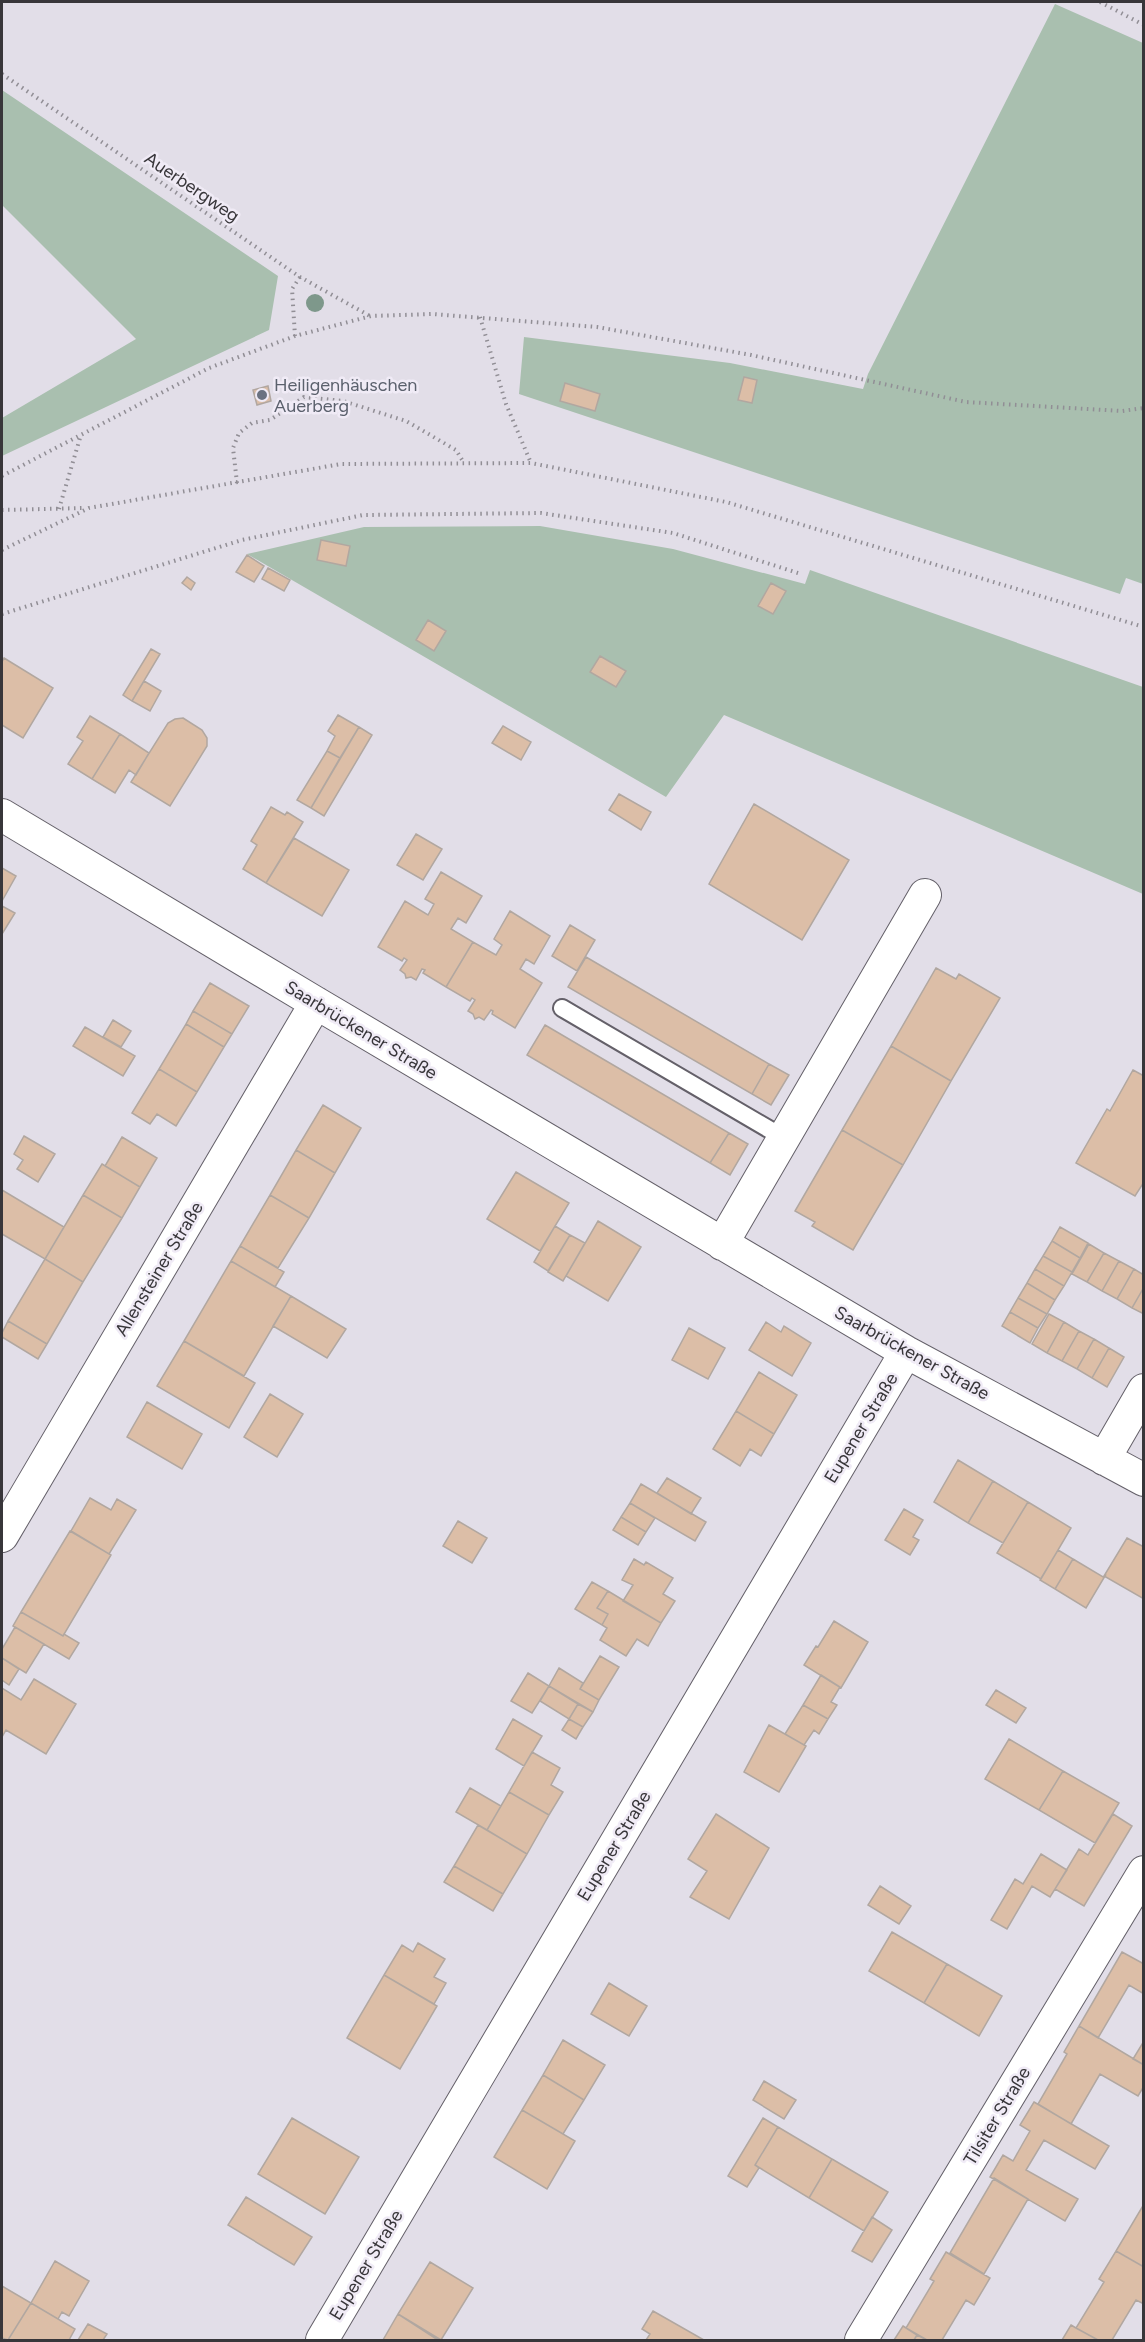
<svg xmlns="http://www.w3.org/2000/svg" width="1145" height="2342" viewBox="0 0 1145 2342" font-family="Figtree,sans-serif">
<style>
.green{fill:#a9bfaf}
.building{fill:#dcbea7;stroke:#b1a7a0;stroke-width:1.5}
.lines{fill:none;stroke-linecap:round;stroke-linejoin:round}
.lane-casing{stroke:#646069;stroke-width:20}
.street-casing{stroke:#646069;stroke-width:34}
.path{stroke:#918e95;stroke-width:4;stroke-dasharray:1.5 4.5;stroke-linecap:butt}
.lane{stroke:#fff;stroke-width:16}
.street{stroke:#fff;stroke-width:32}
.tree{fill:#7e988b}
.worship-dot{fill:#6b7280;stroke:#f0ebf6;stroke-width:2}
.labels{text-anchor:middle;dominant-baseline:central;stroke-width:5;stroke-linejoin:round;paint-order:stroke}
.street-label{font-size:18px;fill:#38363a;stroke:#f0ebf6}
.worship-label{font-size:18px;fill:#5b616d;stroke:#f0ebf6;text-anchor:start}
</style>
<rect width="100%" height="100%" fill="#e2dee8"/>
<path class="green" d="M1055 4 1143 43V584L1126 578 1120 594 519 394 524 337 730 363 863 389 868 374Z
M2 90 278 276 269 330 2 456V418L136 339 2 205Z
M540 526 673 549 805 584 810 570 1143 687V894L724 715 666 797 247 554 364 527Z"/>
<path class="building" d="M744 377 757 380 752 403 738 400Z
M565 383 600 394 595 411 560 401Z
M268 386 271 401 257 405 253 390Z
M321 540 350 546 346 566 317 560Z
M247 555 264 566 254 582 236 572Z
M268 568 290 580 284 591 262 579Z
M187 577 195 583 191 590 182 583Z
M771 583 786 591 773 614 758 606Z
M428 620 446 631 434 651 416 640Z
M151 649 160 654 132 701 123 695Z
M600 656 626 671 616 687 590 672Z
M4 658 53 688 23 738 2 725V662Z
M144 681 161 691 150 711 132 701Z
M338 715 359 727 340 758 327 751 335 736 328 731Z
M90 716 120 734 92 779 68 764 83 741 77 737Z
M183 718 202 730 207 738V746L170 806 131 782 168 723 175 719Z
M503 726 531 742 521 760 492 743Z
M359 727 372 735 324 816 311 808Z
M120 734 149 753 136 775 129 770 115 793 92 779Z
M327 751 340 758 311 808 297 800Z
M619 794 651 812 641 830 609 810Z
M754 804 849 860 802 940 709 884Z
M271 807 285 815 287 812 303 822 266 883 243 869 257 845 251 841Z
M416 834 442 849 423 880 397 865Z
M294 838 349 870 322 916 266 883Z
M2 868 16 876 2 901Z
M441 872 482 896 466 923 458 918 451 929 473 942 446 987 423 973 425 970 422 969 416 980 411 977 406 978 405 974 400 970 407 960 404 958 402 961 378 947 405 901 428 915 434 904 425 899Z
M2 906 15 913 2 934Z
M510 911 550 936 534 964 526 959 520 969 542 983 515 1028 492 1014 493 1011 491 1010 484 1020 479 1017 475 1019 473 1014 468 1011 475 1000 472 998 470 1001 446 987 473 942 496 955 502 945 494 939Z
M570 925 595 940 577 971 552 956Z
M586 957 769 1064 752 1094 568 987Z
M936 968 956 979 959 974 1000 998 951 1081 891 1046Z
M210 983 249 1006 232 1034 193 1011Z
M193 1011 232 1034 224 1047 186 1024Z
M113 1020 131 1031 121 1047 103 1037Z
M186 1024 224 1047 197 1092 159 1069Z
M545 1025 729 1133 710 1163 527 1055Z
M85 1027 135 1056 123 1076 73 1046Z
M891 1046 951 1081 903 1165 842 1130Z
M769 1064 789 1075 771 1105 752 1094Z
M159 1069 197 1092 176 1126 157 1114 150 1124 132 1113Z
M1133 1070 1144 1076V1182L1135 1196 1076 1163 1107 1109 1110 1111Z
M323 1105 361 1128 335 1173 296 1150Z
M842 1130 903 1165 853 1250 812 1226 815 1222 795 1211Z
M729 1133 748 1144 730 1175 710 1163Z
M24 1136 55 1154 38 1182 17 1169 23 1160 14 1154Z
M122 1137 157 1158 140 1187 105 1166Z
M296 1150 335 1173 309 1218 270 1195Z
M102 1164 140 1187 122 1218 83 1195Z
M516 1172 569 1203 540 1251 487 1219Z
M2 1190 64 1227 45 1259 2 1234Z
M83 1195 122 1218 83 1282 45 1259Z
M270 1195 309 1218 278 1268 240 1246Z
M598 1221 641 1247 608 1301 566 1276Z
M555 1226 570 1235 548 1271 534 1262Z
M1060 1227 1088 1243 1080 1258 1052 1241Z
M570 1235 585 1243 563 1281 548 1272Z
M1052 1241 1080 1258 1072 1272 1043 1256Z
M1089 1244 1104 1253 1087 1282 1072 1274Z
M240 1246 284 1272 275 1287 231 1261Z
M1104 1253 1119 1261 1102 1291 1087 1282Z
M1043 1256 1072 1272 1064 1286 1035 1269Z
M45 1259 83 1282 47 1344 8 1321Z
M231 1261 291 1296 244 1376 184 1341Z
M1119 1261 1134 1269 1117 1299 1102 1291Z
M1035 1269 1064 1286 1055 1300 1027 1283Z
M1134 1269 1144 1275V1287L1132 1308 1117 1299Z
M1027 1283 1055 1300 1047 1314 1018 1298Z
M1144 1287V1314L1132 1308Z
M291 1296 346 1329 327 1358 273 1326Z
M1018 1298 1047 1314 1038 1328 1010 1312Z
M1010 1312 1038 1328 1030 1343 1002 1326Z
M1049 1314 1064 1322 1047 1353 1032 1344Z
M8 1321 47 1344 38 1359 2 1337V1333Z
M766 1322 781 1332 784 1326 811 1343 792 1376 749 1350Z
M1064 1322 1079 1331 1062 1361 1047 1353Z
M689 1328 725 1348 708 1379 672 1360Z
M1079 1331 1094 1339 1077 1369 1062 1361Z
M1094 1339 1109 1348 1092 1378 1077 1369Z
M184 1341 255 1383 229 1428 157 1386Z
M1109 1348 1124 1357 1107 1387 1092 1378Z
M759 1372 797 1395 774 1434 736 1411Z
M270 1394 303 1414 277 1457 244 1437Z
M147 1402 202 1434 182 1469 127 1437Z
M736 1411 774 1434 761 1456 750 1449 740 1466 713 1449Z
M958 1460 993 1481 968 1523 934 1502Z
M667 1478 701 1498 691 1514 657 1493Z
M993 1481 1028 1502 1003 1543 968 1523Z
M641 1484 706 1522 695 1541 630 1503Z
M90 1498 111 1510 117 1499 136 1510 109 1554 71 1531Z
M1028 1502 1071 1528 1041 1579 997 1553Z
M630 1503 655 1518 646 1532 621 1517Z
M904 1509 923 1520 913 1537 919 1540 910 1555 885 1540Z
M621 1517 646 1532 638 1545 613 1530Z
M458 1521 487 1538 472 1563 443 1546Z
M70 1531 111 1555 63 1636 21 1612Z
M1127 1538 1144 1547V1599L1104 1576Z
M1058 1550 1073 1559 1055 1589 1040 1580Z
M634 1559 644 1565 646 1562 673 1578 663 1594 675 1601 661 1623 623 1601 633 1585 622 1580Z
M1073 1559 1103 1577 1105 1576 1086 1608 1055 1589Z
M592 1582 608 1591 597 1608 608 1614 602 1625 575 1609Z
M608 1591 661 1623 648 1646 637 1639 626 1656 600 1640 607 1628 602 1625 608 1614 597 1608Z
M21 1612 63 1636 64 1634 79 1643 69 1659 13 1626Z
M834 1621 868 1642 841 1688 804 1665 816 1646 818 1647Z
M15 1627 44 1644 26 1673 2 1658V1649Z
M600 1656 619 1667 599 1700 580 1689Z
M2 1658 19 1669 9 1685 2 1680Z
M559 1668 583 1683 580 1689 599 1700 593 1712 549 1686Z
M528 1673 549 1686 532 1713 511 1701Z
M821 1675 840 1687 831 1702 837 1705 828 1719 803 1705Z
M34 1679 76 1704 46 1754 6 1730 2 1737V1688L21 1700Z
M549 1686 578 1704 569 1719 540 1701Z
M996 1690 1026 1708 1016 1723 986 1705Z
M578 1704 593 1712 583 1727 569 1719Z
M803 1705 828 1719 819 1734 814 1730 804 1745 785 1734Z
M513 1719 542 1736 524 1766 496 1749Z
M569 1719 583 1727 576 1739 562 1730Z
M769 1725 806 1746 779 1792 744 1772Z
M1009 1739 1063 1771 1039 1810 985 1779Z
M532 1752 560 1768 551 1785 563 1792 549 1815 509 1792Z
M1063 1771 1119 1803 1095 1843 1039 1810Z
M470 1788 501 1806 487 1830 456 1812Z
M509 1792 549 1815 527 1854 487 1830Z
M716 1814 769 1848 729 1919 690 1897 707 1871 688 1859Z
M1113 1814 1132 1826 1084 1906 1055 1889 1079 1849 1088 1855Z
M478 1825 527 1854 503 1894 454 1866Z
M1041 1854 1067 1870 1050 1897 1032 1886 1007 1929 991 1920 1015 1879 1023 1884Z
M454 1866 503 1894 493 1911 444 1882Z
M880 1886 911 1906 899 1924 868 1905Z
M892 1932 947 1964 924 2003 869 1971Z
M418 1943 445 1959 434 1977 446 1983 434 2004 384 1975 402 1945 413 1952Z
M1122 1952 1144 1964V1994L1129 1985 1098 2038 1079 2026Z
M947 1964 1002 1996 979 2036 924 2003Z
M384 1975 437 2006 400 2069 347 2038Z
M609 1983 647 2006 629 2036 591 2014Z
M1079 2026 1144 2065V2086L1138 2096 1100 2074 1071 2124 1038 2104 1067 2054 1064 2052Z
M563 2040 605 2065 584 2100 543 2075Z
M1144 2041V2065L1133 2059Z
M543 2075 584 2100 563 2134 522 2110Z
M764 2081 796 2100 784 2119 753 2100Z
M1034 2102 1109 2146 1095 2169 1044 2140 1026 2170 1078 2199 1065 2221 990 2177 1003 2155 1013 2161 1022 2145 1030 2131 1020 2125Z
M522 2110 575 2141 547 2189 494 2157Z
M292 2118 359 2157 325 2214 258 2174Z
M763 2118 778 2127 755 2165 759 2168 747 2187 728 2176Z
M778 2127 832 2159 809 2198 755 2165Z
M832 2159 888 2192 864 2231 809 2198Z
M994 2178 1028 2199 984 2274 950 2253Z
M246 2197 312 2237 294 2265 228 2225Z
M1144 2204V2267L1116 2251Z
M872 2217 892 2230 872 2262 852 2251Z
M1116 2251 1144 2267V2304L1136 2300 1112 2340H1098L1076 2328 1104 2282 1099 2279Z
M946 2252 990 2278 974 2305 966 2300 942 2340H927L906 2328 934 2281 930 2279Z
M55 2261 89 2281 69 2316 62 2312 58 2319 31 2303Z
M430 2262 473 2288 441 2340 398 2314Z
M2 2286 31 2303 8 2340 2 2338Z
M31 2303 75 2329 69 2340H8Z
M653 2311 704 2340H646L650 2334 642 2329Z
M398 2314 438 2340H383Z
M88 2324 107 2334 103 2340H78Z
M1071 2325 1076 2328 1098 2340H1062Z
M903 2326 917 2335 914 2340H894Z
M917 2335 927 2340H914Z"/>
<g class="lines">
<defs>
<path id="lane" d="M562 1008 784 1138"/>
<path id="street" d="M2 815 316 1003 906 1352 1144 1480
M722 1244 925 895
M1104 1459 1144 1390
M2 1536 316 1003
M322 2340 906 1352
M861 2340 1144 1872"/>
</defs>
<use href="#lane" class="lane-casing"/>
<use href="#street" class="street-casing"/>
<path class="path" d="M1100 2 1144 25
M2 74 300 277 370 316
M480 317 506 404 531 463
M295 336 292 289 300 277
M2 476 209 368 295 336 371 316 432 314 597 327 751 355 966 402 1122 411 1144 408
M237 483 233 448 239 433 252 423 270 420 304 397 343 401 406 421 456 450 464 463
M59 509 80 438
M2 510 85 508
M2 550 89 508 341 464 531 463 726 502 1144 627
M2 614 242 540 363 515 541 513 673 533 798 573"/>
<use href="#lane" class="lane"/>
<use href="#street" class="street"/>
</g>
<circle class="tree" cx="315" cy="303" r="9"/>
<circle class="worship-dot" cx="262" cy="395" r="6"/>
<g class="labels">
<g class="street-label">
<text transform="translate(192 187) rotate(34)">Auerbergweg</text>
<text transform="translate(361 1030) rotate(31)">Saarbrückener Straße</text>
<text transform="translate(159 1269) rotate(-59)">Allensteiner Straße</text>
<text transform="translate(912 1353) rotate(29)">Saarbrückener Straße</text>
<text transform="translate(861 1428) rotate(-59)">Eupener Straße</text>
<text transform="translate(614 1846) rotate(-59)">Eupener Straße</text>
<text transform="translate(997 2116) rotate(-59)">Tilsiter Straße</text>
<text transform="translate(366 2265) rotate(-59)">Eupener Straße</text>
</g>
<g class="worship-label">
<text x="274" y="385">Heiligenhäuschen<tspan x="274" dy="21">Auerberg</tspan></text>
</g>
</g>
<rect width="1145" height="2342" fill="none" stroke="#38363a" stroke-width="6"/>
</svg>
